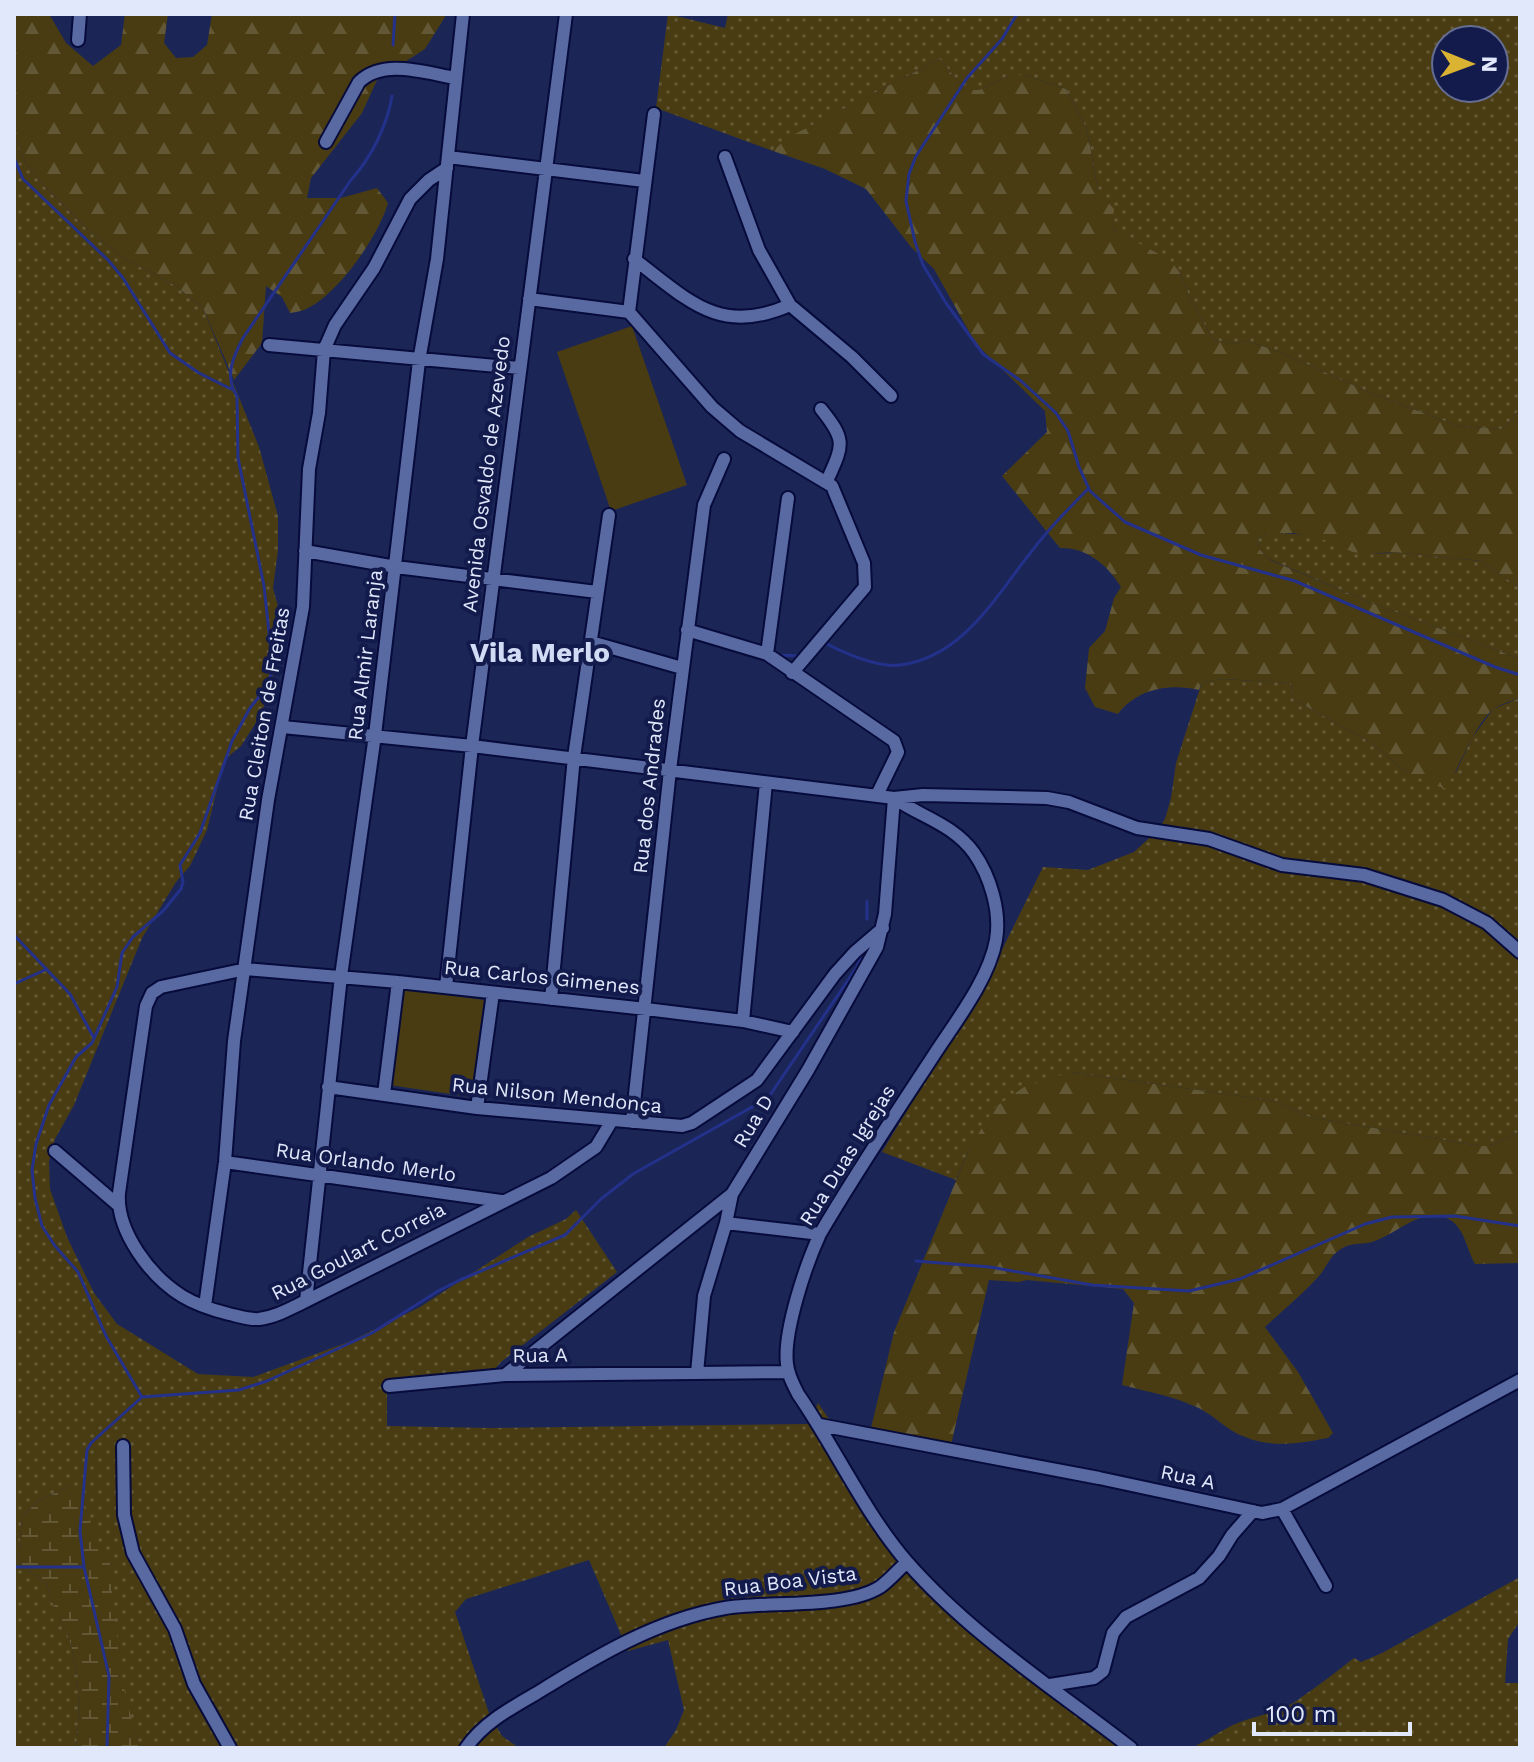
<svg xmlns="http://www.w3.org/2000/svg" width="1534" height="1762" viewBox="0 0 1534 1762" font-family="'Work Sans',sans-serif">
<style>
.grass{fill:url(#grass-dots);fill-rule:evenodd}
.forest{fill:url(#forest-firs)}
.wetland{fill:url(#wetland-marsh)}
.green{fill:#493c12}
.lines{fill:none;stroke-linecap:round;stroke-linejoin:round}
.stream{stroke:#24318a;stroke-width:3}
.minor-casing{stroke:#070b3b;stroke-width:16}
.minor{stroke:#5969a1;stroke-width:12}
.labels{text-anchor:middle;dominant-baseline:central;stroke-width:8;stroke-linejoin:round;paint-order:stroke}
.street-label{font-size:20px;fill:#e1e8fb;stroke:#131b4c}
.district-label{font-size:28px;font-weight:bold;fill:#d2dbf4;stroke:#131b4c}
</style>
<defs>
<pattern id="grass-dots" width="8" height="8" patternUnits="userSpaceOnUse" patternTransform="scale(2)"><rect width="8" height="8" fill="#493c12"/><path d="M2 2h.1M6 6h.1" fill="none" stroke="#635835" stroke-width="1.8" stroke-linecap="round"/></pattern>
<pattern id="forest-firs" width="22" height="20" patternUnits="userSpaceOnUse" patternTransform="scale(2)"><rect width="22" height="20" fill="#493c12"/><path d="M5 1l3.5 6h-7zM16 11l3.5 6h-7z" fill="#635835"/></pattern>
<pattern id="wetland-marsh" width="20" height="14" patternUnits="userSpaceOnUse" patternTransform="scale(2)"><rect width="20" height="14" fill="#493c12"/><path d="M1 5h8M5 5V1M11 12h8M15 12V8" fill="none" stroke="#635835"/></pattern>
</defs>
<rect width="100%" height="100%" fill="#1b2657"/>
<path class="grass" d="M668 14 725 28 728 14H1520V409L1503 429 1458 426 1373 394 1282 353 1248 341 1235 343 1213 340 1189 296 1180 273 1170 261 1112 229 1113 209 1098 191 1087 129 1066 89 1024 75H1010L979 90H965L940 59 788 138 773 151 656 108ZM1446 40H1494V88H1446Z
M14 135 25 162 45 187 87 229 125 259 176 286 203 308 259 447 278 516V550L273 588 285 632 262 713 241 746 224 760 207 830 190 866 176 882 142 938 74 1105 55 1139 49 1162 50 1189 67 1237 94 1293 117 1324 198 1374 253 1377 351 1341 420 1307 528 1237 566 1219 576 1210 617 1272 501 1362 493 1371 387 1382V1426L491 1428 809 1424 818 1403 831 1422 838 1461 914 1580 932 1598 1017 1672 1132 1748H664L676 1730 684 1710 668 1640 628 1651 589 1560 466 1599 455 1612 490 1716 502 1736 519 1748H139L68 1487 38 1501 22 1517 18 1562 47 1584C51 1606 63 1620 70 1642 80 1676 80 1713 76 1748H14Z
M1269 533C1289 533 1308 534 1326 540 1351 549 1367 557 1394 552L1481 561 1520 588V659L1364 600 1269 559 1259 549 1258 538Z
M1223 679 1291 683 1293 699 1372 743 1407 773 1456 772 1472 738 1493 709 1520 698V1131L1490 1146H1480L1309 1117 1276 1101 1070 1072 969 1149 956 1180 882 1152 995 964 1043 867 1088 870 1134 852 1157 831 1165 819 1171 798 1176 763 1202 682Z
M1520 1577V1621L1508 1639 1505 1683H1520V1748H1191C1207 1741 1220 1731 1235 1724 1255 1716 1282 1712 1299 1699 1318 1686 1336 1672 1354 1658L1361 1662 1382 1653Z"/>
<path class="forest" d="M14 14H49L66 43 93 66 121 45 125 14H168L164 43 176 58 193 57 207 45 212 14H445V17L425 49 377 80 362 113 311 178 307 198H341L377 188 388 203C379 235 339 293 308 308 303 311 296 312 290 313L282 297 266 286 262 343 234 380 203 308 176 286 125 259 87 229 45 187 25 162 14 135Z
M940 59 965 90H979L1010 75H1024L1066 89 1087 129 1098 191 1114 209 1112 229 1170 260 1180 273 1189 296 1213 340 1235 343 1248 341 1282 353 1373 394 1458 426 1503 429 1520 409V588L1481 561 1394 552 1369 554 1353 552 1325 540 1294 533H1269L1258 538 1259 549 1270 560 1364 600 1520 659V698C1511 701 1498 705 1491 711 1470 733 1462 764 1445 789L1407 773 1372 743 1293 699 1291 683 1223 679 1202 682 1199 690C1169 683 1137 689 1118 714L1095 707 1085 688 1089 648 1105 631 1114 598 1121 587C1108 565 1086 547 1060 548L1002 476 1047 432 1045 411 976 344 934 269 911 247 866 189 825 169 773 151 787 138Z
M1070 1072 1276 1101 1309 1117 1480 1146H1490L1520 1131V1263L1475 1264C1467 1250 1465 1231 1452 1221 1426 1202 1396 1235 1372 1242 1359 1245 1349 1242 1338 1251 1329 1258 1326 1268 1319 1276 1303 1294 1283 1310 1265 1327L1298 1372 1333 1433 1328 1438C1295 1444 1268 1449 1236 1433 1221 1425 1210 1412 1194 1406 1172 1396 1145 1391 1122 1385L1134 1303 1123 1289 1027 1280 1019 1282 989 1280 951 1445 871 1428 894 1332 969 1149 994 1108 1024 1087Z"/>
<path class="wetland" d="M68 1487 84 1507 109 1565 122 1681 139 1748H76C80 1713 80 1676 70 1642 63 1620 51 1607 47 1584L18 1562 22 1517 38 1501Z"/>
<path class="green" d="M632 326 687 485 611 511 557 352Z
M403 989 484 1000 471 1097 389 1085Z"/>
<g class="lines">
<path class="stream" d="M1017 14 1002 39 967 78 916 156 909 174 906 201 915 242 923 265 946 303 983 354 1021 381 1056 413 1068 431 1079 467 1090 491 1125 522 1201 555 1295 581 1495 667 1520 675
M393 45 395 14
M14 158 23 179 108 260 123 278 170 353 199 373 231 389
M825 643C844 653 878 668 900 665 965 657 998 592 1035 547 1051 526 1070 507 1089 488
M776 655 800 656
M867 901V919
M14 935 70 994 94 1038
M14 984 47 969
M916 1261 990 1267 1092 1285 1189 1291 1240 1279 1365 1224 1392 1217 1455 1216 1520 1226
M142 1397 106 1336 78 1272 55 1246 42 1226 35 1198 32 1170 36 1144 49 1105 76 1057 92 1043 117 987 122 953 133 937 163 911 181 889 183 882 180 865 200 833 232 741 250 708 266 688 273 669 264 586 238 458 237 396C224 377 233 357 243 338L351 180C371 158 387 126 392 96
M14 1567H84
M107 1748 109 1676 84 1567 80 1531 87 1450 91 1443 142 1397 239 1390 267 1381 372 1333 438 1291 460 1280 565 1235 601 1199 633 1174 768 1098 857 967 862 954"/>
<defs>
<path id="minor" d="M78 40 80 14
M326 142 359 82C384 58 425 73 456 78
M448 157 644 181
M725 157 759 250 790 305 852 357 891 396
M634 259C689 301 720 336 790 305
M529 299 629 312 712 407 740 431 832 486 864 563 865 587 792 673
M629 312 654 114
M269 345 519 368
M821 409C847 441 843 445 827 481
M305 551 396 567 597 592
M687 630 767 654 894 741 898 752 877 795
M591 642 682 668
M767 654 788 498
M283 727 472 746 894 798 923 795 1047 798 1069 802 1137 828 1209 839 1282 865 1364 875 1443 900 1487 923 1520 952
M894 798C921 817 953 824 974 853 990 876 1001 911 996 940 989 980 953 1025 932 1058 894 1116 855 1174 820 1234 806 1264 783 1332 787 1364 788 1375 793 1384 798 1394 836 1449 864 1512 907 1562 971 1635 1055 1689 1131 1748
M446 987 472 746 566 14
M551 999 574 757 609 515
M743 1021 766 783
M328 1087 477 1108 682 1126 692 1123 757 1080 835 974 855 952 883 928
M384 1094 398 982
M477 1108 493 993
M611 1122 596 1147 551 1178 306 1301C291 1308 276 1317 259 1319 250 1320 238 1316 229 1314 213 1310 195 1304 182 1296 150 1276 116 1231 119 1193L146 1006 152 993 161 987 246 969 398 982 646 1009 743 1021 793 1032
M632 1122 670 770 704 505 724 459
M55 1151 118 1205
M225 1162 501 1201
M726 1223 820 1234
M306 1301 341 976 375 735 419 361 437 259 463 14
M205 1306 225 1162 234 1041 268 800 303 607 309 469 319 413 324 350 335 325 374 268 410 199 429 180 447 168
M697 1373 704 1296 726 1223 732 1194
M505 1375 732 1194 808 1070 877 947 885 914 894 798
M389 1386 505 1375 788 1372
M820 1425 1099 1478 1262 1513 1282 1509 1520 1380
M123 1446 124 1515 133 1553 175 1629 194 1684 230 1748
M1282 1509 1326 1586
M1050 1685 1094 1678 1103 1671 1113 1633 1126 1617 1199 1578 1219 1556 1232 1535 1253 1511
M466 1748C483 1723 511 1708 537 1693 595 1657 656 1620 725 1608 767 1601 845 1609 880 1587 890 1580 898 1570 907 1562"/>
</defs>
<use href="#minor" class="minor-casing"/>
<use href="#minor" class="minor"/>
</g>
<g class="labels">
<g class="street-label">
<text transform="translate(486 474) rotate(-83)">Avenida Osvaldo de Azevedo</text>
<text transform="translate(365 655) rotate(-83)">Rua Almir Laranja</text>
<text transform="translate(264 714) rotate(-80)">Rua Cleiton de Freitas</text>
<text transform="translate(649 786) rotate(-84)">Rua dos Andrades</text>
<text transform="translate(542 977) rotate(6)">Rua Carlos Gimenes</text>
<text transform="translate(557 1095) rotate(6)">Rua Nilson Mendonça</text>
<text transform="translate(753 1121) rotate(-59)">Rua D</text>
<text transform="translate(847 1155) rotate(-58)">Rua Duas Igrejas</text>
<text transform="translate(366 1162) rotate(8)">Rua Orlando Merlo</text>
<text transform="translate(358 1251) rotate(-27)">Rua Goulart Correia</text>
<text transform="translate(540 1355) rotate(-1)">Rua A</text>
<text transform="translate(1188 1477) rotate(12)">Rua A</text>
<text transform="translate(790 1581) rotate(-7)">Rua Boa Vista</text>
</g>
<g class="district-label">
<text x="540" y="652">Vila Merlo</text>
</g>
</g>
<rect width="1534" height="1762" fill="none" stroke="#e1e8fb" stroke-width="32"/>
<g transform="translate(1470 64) rotate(91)"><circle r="38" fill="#131b4c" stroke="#656d92" stroke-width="2"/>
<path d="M0-6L14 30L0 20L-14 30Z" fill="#dab333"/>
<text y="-12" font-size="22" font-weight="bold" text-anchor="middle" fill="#e1e8fb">N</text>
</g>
<path d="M1254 1722v12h156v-12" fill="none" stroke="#e1e8fb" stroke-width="4"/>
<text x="1266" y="1722" font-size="24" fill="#e1e8fb" stroke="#131b4c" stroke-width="6" paint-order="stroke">100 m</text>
</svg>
